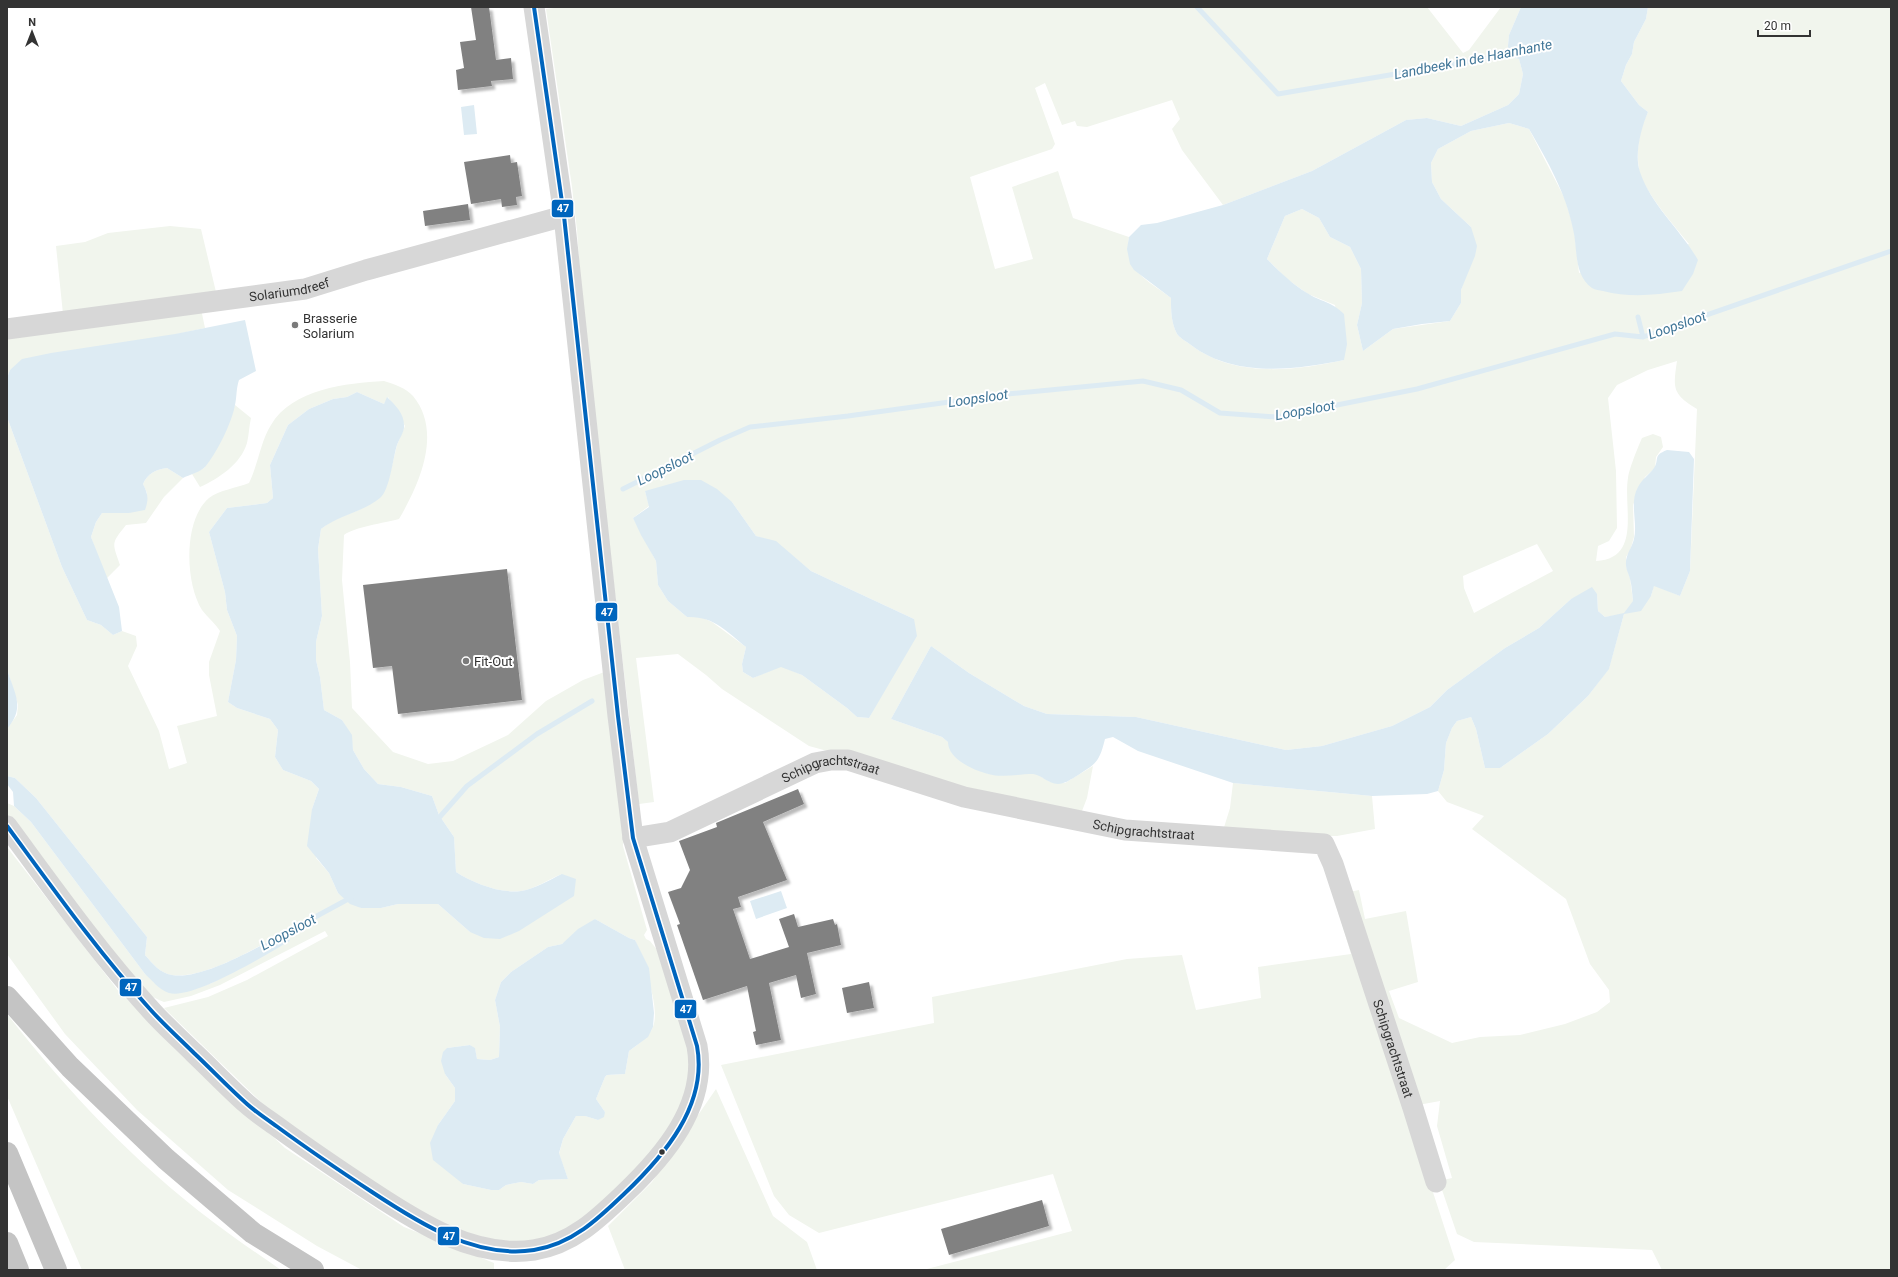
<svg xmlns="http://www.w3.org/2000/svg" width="1898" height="1277" viewBox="0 0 1898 1277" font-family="Roboto,sans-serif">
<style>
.green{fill:#f1f5ed;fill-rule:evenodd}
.water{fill:#ddebf3}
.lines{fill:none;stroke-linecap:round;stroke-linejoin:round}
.stream{stroke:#ddebf3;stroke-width:5}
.building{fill:#818181;filter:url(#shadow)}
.minor{stroke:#d7d7d7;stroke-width:21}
.highway{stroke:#c4c4c4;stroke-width:22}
.bus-1-casing{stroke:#fff;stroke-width:7}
.bus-1{stroke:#0065bd;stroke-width:4}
.poi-dot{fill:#7a7a7a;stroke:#fff;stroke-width:1.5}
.bus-dot{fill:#333;stroke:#fff;stroke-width:1.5}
.labels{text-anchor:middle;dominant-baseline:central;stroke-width:4;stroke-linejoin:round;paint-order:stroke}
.street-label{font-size:13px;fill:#333;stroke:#fff}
.poi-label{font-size:13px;fill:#333;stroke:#fff;text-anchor:start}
.water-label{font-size:14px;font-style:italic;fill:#3f7597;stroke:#fff}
.line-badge{stroke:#fff;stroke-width:1.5}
.badge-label{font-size:11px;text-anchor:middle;font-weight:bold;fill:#fff}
</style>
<defs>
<filter id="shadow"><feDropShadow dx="3.5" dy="3.5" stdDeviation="1" flood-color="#0004"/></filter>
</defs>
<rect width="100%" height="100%" fill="#fff"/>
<path class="green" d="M562 7H1427L1463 53 1469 50 1501 7H1521L1509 35 1507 56 1519 59 1523 74 1519 94 1508 105 1461 126 1427 118 1406 120 1312 171 1223 205 1182 150 1172 129 1180 119 1172 100 1087 127 1077 126 1075 121 1062 125 1045 83 1035 88 1055 144 1052 149 970 177 995 269 1033 259 1012 187 1058 171 1073 218 1129 237C1123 271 1148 280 1171 298 1171 311 1171 322 1177 334 1180 338 1187 342 1191 345 1234 378 1295 371 1344 360L1335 305 1308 294 1287 279 1267 259 1285 216 1302 209 1319 218 1330 237 1350 247 1361 269 1362 303 1357 325 1363 351 1393 329 1450 321 1461 303V290L1465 278 1471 227 1441 199 1432 182 1431 163 1438 149 1471 131 1509 123 1529 129 1565 199 1574 229 1579 273 1689 244C1676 228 1642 189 1639 170 1636 150 1639 130 1648 112L1639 105 1621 81 1626 65 1632 54 1634 42 1646 19 1648 7H1891V1270H1662L1652 1250 1474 1242 1457 1234 1439 1181 1452 1178 1437 1126 1440 1101 1418 1105 1404 1103 1455 1260 1444 1270H923L1072 1231 1053 1174 819 1233 789 1215 774 1196 721 1065 934 1023 932 997 1127 959 1182 955 1196 1010 1261 998 1258 967 1351 954 1333 895 1359 890 1365 919 1406 911 1418 982 1389 991 1399 1018 1452 1043 1480 1037 1520 1035 1565 1024 1597 1012 1610 1002 1609 990 1590 964 1566 899 1472 829 1484 816 1447 802 1438 791 1444 770 1446 743 1452 728 1457 721 1471 717 1476 729 1485 768H1500L1548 734 1588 696 1609 668 1624 614 1605 617 1598 611 1597 594 1571 599 1539 628 1505 648 1447 690 1430 707 1392 726 1322 746 1286 750 1136 717 1047 714 1024 706 969 673 931 646 891 719 942 737 988 774H1037L1050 782 1065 783 1093 766 1087 798 1082 811 1010 801 809 746 722 689 706 675 678 654 636 658 654 802 639 804 582 304 577 230 572 187 546 9ZM1677 361C1673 388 1672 394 1697 409L1690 571 1680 596 1654 585 1651 596 1633 601 1630 578 1626 566V557L1630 551 1634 537 1633 505 1645 477 1655 468 1656 457 1663 447 1661 437 1653 434 1642 438C1638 447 1629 469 1628 478 1623 508 1642 558 1596 561L1598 546 1609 541 1617 528 1616 471 1608 398 1617 385 1648 370ZM645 491 732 502 756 536 776 542 811 571 914 619 879 699 869 718 857 717 847 708 802 675 781 666 753 678 743 672 742 664 746 647 712 622 701 617H687L668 601 658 585 656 561 633 518 649 506ZM1537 544 1553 571 1474 613 1464 588 1463 576Z
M170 226 201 229 216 292 63 314 56 246 85 242 108 233Z
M201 309 205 328 10 370 7 378V335Z
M384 381C394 384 406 388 413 396 443 432 419 485 399 519 385 523 354 527 344 535L342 580 350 662 352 708 393 752 428 764 453 761 508 735 546 701 583 680 607 671 624 830 623 846 647 930 644 935 646 939 650 941 658 951 689 1049 690 1077 683 1103 648 1160 579 1223 559 1235 522 1242 496 1240 470 1234 443 1224 372 1182 265 1106 164 1008 208 997 247 980 328 936 325 931 220 985 191 996 164 1002 159 1000 151 996 128 971 7 819V803L14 806 31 822 145 974 178 993 212 983 290 941 284 933C257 947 203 980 172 975 160 973 153 964 145 955L147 937 36 798 15 778 7 776V729L17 715 18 705 7 669V417L62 567 87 620 101 625 113 635 122 631 136 636 137 646 128 666 159 731 169 769 187 763 177 726 217 716 209 675V662L220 631C215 623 208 618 202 610 185 583 183 520 209 498 219 490 237 488 249 483 258 465 261 440 271 425 292 389 347 383 384 381ZM357 392 384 404 388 397 405 426 397 445 389 478 359 510 333 520 321 529 318 549 322 616 316 642V660L320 677 324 710 342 720 351 735 353 750 364 769 378 784 401 787 432 796 439 815 454 837 456 872C473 883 501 894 521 891 535 889 549 879 562 874L470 932 438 904H398L381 908H361L338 893 329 873 316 858 312 809 319 789 311 781 283 770 275 757 278 730 270 719 237 708 228 702 236 660 237 636 227 610 225 592 209 532 227 508 267 503 273 498 270 465 288 425 309 409 333 399 347 397ZM595 919 629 938 635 940C642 961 661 1006 653 1027 649 1037 637 1045 629 1051L625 1074 607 1075 605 1077 596 1099 605 1112 598 1120 585 1116H576L563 1139 559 1154 568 1179 539 1180 533 1184 521 1182 506 1185 499 1190H491L463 1184 438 1125 455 1101V1088L445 1074 447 1048 470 1045 475 1049 477 1059 490 1060 499 1057 500 1027 495 1000 501 982 511 972 548 947 562 944Z
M235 405 251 418C249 426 249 435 247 443 241 464 218 479 200 487L192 474 204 468 218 446Z
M167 468 183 478 164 497 146 523 126 525C111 544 112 542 120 565L106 579 91 537 96 522 102 513H129L147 493 143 484C148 473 155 470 167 468Z
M1233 783 1372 796 1375 829 1337 836 1221 837 1230 808Z
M7 847 120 993 285 1148 404 1227 494 1263V1270H362L317 1246 228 1190 137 1110 65 1034 7 954Z
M7 1014C67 1091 134 1162 212 1221 234 1238 258 1254 281 1270H82L7 1096Z
M716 1089 773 1216 807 1242 817 1270H625L608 1226 652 1182Z"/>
<path class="water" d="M1521 7H1648L1646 19 1634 42 1632 54 1626 65 1621 81 1639 105 1648 112C1641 128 1634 156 1640 172 1651 205 1681 230 1698 260L1693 274 1682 291C1655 295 1630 298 1603 291 1600 290 1595 290 1592 288 1573 274 1578 249 1573 229 1566 193 1547 160 1529 129L1509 123 1471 131 1438 149 1431 163 1432 182 1441 199 1471 227 1477 246 1475 256 1461 290V303L1450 321 1422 324 1393 329 1363 351 1357 325 1362 303 1361 269 1350 247 1330 237 1319 218 1302 209 1285 216 1267 259C1280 272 1292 284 1307 293 1321 302 1331 301 1344 314L1347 344 1344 360C1295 370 1234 378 1191 345 1187 342 1180 338 1177 334 1171 322 1171 311 1171 298L1134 270 1130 264 1127 249 1129 237 1141 225 1157 223 1223 205 1312 171 1406 120 1427 118 1461 126 1508 105 1519 94 1523 74 1519 59 1507 56 1509 35Z
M474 105 477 134 464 135 461 107Z
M245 320 256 371 239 380C236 389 237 396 235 405 232 422 217 453 205 467 200 472 189 475 183 478L167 468C155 470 148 473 143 484 148 494 149 499 145 510L129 513H102L96 522 91 537 119 607 122 631 113 635 101 625 87 620 62 567 7 417V378L10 370 22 359 51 353 175 334Z
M357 392 384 404 387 397C395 405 404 413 404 425 405 431 399 439 397 445 393 457 390 490 380 498 363 512 339 515 321 529L318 549 322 616 316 642V660L320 677 324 710 342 720 352 735 353 750 364 769 378 784 401 787 432 796 439 815 454 837 456 872C473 883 501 894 521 891 535 889 549 880 562 874L576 879 574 896 519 931 500 939 484 938 470 932 438 904H398L381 908H361L350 904 338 893 329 873 307 846 312 809 319 789 311 781 283 770 275 757 278 730 270 719 237 708 228 702 236 660 237 636 227 610 225 592 209 532 227 508 267 503 273 498 270 465 288 425 309 409 333 399 347 397Z
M1667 450 1689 452 1694 459 1690 571 1680 596 1654 586 1651 596 1641 611 1624 614 1609 669 1588 696 1548 734 1500 768H1485L1476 729 1471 717 1457 721 1452 728 1446 743 1444 770 1438 791 1427 794 1372 796 1233 783 1138 751 1113 737 1105 739C1099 764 1095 764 1075 777 1070 780 1064 784 1058 784 1048 784 1042 775 1033 774 1019 774 1002 778 988 774 973 770 948 759 948 742L942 737 891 719 931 646 969 673 1024 706 1047 714 1136 717 1286 750 1322 746 1392 726 1430 707 1447 690 1505 648 1539 628 1571 599 1592 587 1597 594 1598 611 1605 617 1624 613 1633 601C1632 594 1632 586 1630 579 1629 574 1626 570 1626 565 1625 555 1632 548 1634 539 1638 522 1629 503 1638 487 1642 479 1649 475 1654 468 1660 459 1652 456 1667 450Z
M684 480H701L717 489 732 502 756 536 776 541 811 571 914 619 917 636 869 718 857 717 847 708 802 675 781 667 753 678 743 672 742 664 746 647C726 631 714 616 687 617L668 601 658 585 656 561 641 535 633 518 649 507 645 491Z
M7 669C14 693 26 707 7 729Z
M7 776 15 778 36 798 147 937 145 955C153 964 160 973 172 975 203 980 257 947 285 933L290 941C267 954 193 1000 169 993 159 990 152 980 145 974L31 822 14 806 13 792 7 784Z
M781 891 787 908 756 919 750 901Z
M595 919 629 938 635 940 649 968 654 1013 653 1027 648 1037 629 1051 625 1074 607 1075 605 1077 596 1099 605 1112 604 1117 598 1120 585 1116H576L563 1139 559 1153 568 1179 539 1180 533 1184 521 1182 506 1185 499 1190H491L463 1184 433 1160 430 1143 438 1125 455 1101V1088L445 1074 441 1061 443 1052 447 1048 470 1045 475 1048 477 1059 490 1060 499 1057 500 1027 495 1000 501 982 511 972 548 947 562 944 578 929Z"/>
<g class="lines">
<path class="stream" d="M1197 7 1278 94 1513 54
M1638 317 1643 337
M623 489 720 440 750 427 848 416 1007 394 1143 381 1181 390 1220 413 1277 417 1417 389 1615 334 1643 337 1891 251
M437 820 467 786 537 734 592 701
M280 936 352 897"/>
</g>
<path class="building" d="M471 7H489L496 60 511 58 513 79 491 81 492 86 458 90 456 70 464 68 460 42 476 40Z
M510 155 511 163 517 162 522 196 516 197 517 205 502 207 501 199 471 204 464 162Z
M468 204 470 220 425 226 423 211Z
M507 569 522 700 398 714 392 666 373 668 363 585Z
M798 789 804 804 763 822 787 880 738 897 741 907 733 909 750 959 789 947 779 919 794 914 798 927 833 919 835 925 837 924 841 945 807 953 816 994 801 998 796 975 769 983 781 1040 756 1045 753 1032 756 1031 747 986 703 1000 677 925 680 924 668 892 681 888 690 870 679 841 717 827 716 823 728 818Z
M869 982 874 1008 847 1013 842 988Z
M1042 1200 1049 1226 949 1255 941 1229Z"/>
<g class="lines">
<g class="minor">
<path id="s1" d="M7 329 305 289 366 270 564 216"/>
<path d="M7 826C52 887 98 952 149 1008 163 1024 179 1038 194 1053 212 1070 229 1088 247 1104 257 1113 268 1120 279 1128 309 1150 340 1171 372 1192 419 1223 475 1259 534 1250 572 1244 598 1219 624 1194 664 1156 708 1105 697 1046L633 838 618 716 564 216 534 7"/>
<path id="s2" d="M633 838 670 832 815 763 831 760H848L964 797 1125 830 1324 844 1333 864 1413 1108 1436 1182"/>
</g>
<path class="highway" d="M7 997 70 1067 166 1159 253 1233 313 1270
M7 1153 56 1270
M7 1243 18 1270"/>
<defs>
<path id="bus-1" d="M7 826C52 887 98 952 149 1008 163 1024 179 1038 194 1053 212 1070 229 1088 247 1104 257 1113 268 1120 279 1128 309 1150 340 1171 372 1192 419 1223 475 1259 534 1250 572 1244 598 1219 624 1194 664 1156 708 1105 697 1046L633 838 618 716 564 216 534 7"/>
</defs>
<use href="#bus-1" class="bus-1-casing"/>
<use href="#bus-1" class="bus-1"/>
</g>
<g class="poi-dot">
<circle cx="295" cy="325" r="4"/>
<circle cx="466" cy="661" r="4"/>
</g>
<circle class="bus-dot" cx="662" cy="1152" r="3.5"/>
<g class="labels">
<g class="street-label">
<text stroke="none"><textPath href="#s1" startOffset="285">Solariumdreef</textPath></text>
<text stroke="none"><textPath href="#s2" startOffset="213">Schipgrachtstraat</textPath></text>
<text stroke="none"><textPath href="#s2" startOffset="536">Schipgrachtstraat</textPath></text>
<text stroke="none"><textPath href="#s2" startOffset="933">Schipgrachtstraat</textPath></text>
</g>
<g class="poi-label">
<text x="303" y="318">Brasserie<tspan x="303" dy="15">Solarium</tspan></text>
<text x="474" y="661">Fit-Out</text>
</g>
<g class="water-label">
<text transform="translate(1473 59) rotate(-11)">Landbeek in de Haanhante</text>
<text transform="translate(1677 325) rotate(-19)">Loopsloot</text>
<text transform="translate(978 398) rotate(-8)">Loopsloot</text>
<text transform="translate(1305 410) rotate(-10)">Loopsloot</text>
<text transform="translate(665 468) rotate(-26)">Loopsloot</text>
<text transform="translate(288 932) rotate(-28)">Loopsloot</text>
</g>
</g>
<g class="line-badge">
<rect x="551" y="199" width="23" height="19" rx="4" fill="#0065bd"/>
<rect x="595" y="602" width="23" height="20" rx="4" fill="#0065bd"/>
<rect x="119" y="978" width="23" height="19" rx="4" fill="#0065bd"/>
<rect x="674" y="999" width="23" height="20" rx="4" fill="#0065bd"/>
<rect x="437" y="1226" width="23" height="20" rx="4" fill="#0065bd"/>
</g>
<g class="badge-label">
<text x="563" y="212">47</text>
<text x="607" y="616">47</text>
<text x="131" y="991">47</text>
<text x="686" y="1013">47</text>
<text x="449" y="1240">47</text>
</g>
<rect width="1898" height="1277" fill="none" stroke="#333333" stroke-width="16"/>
<g transform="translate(32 32)" stroke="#ffffff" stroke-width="3" paint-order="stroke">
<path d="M0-3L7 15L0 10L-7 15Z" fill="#333333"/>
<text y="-6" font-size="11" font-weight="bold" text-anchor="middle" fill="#333333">N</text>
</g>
<path d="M1758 30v6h52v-6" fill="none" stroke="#333333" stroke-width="2"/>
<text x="1764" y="30" font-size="12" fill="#333333" stroke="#ffffff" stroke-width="3" paint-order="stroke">20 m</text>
</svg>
